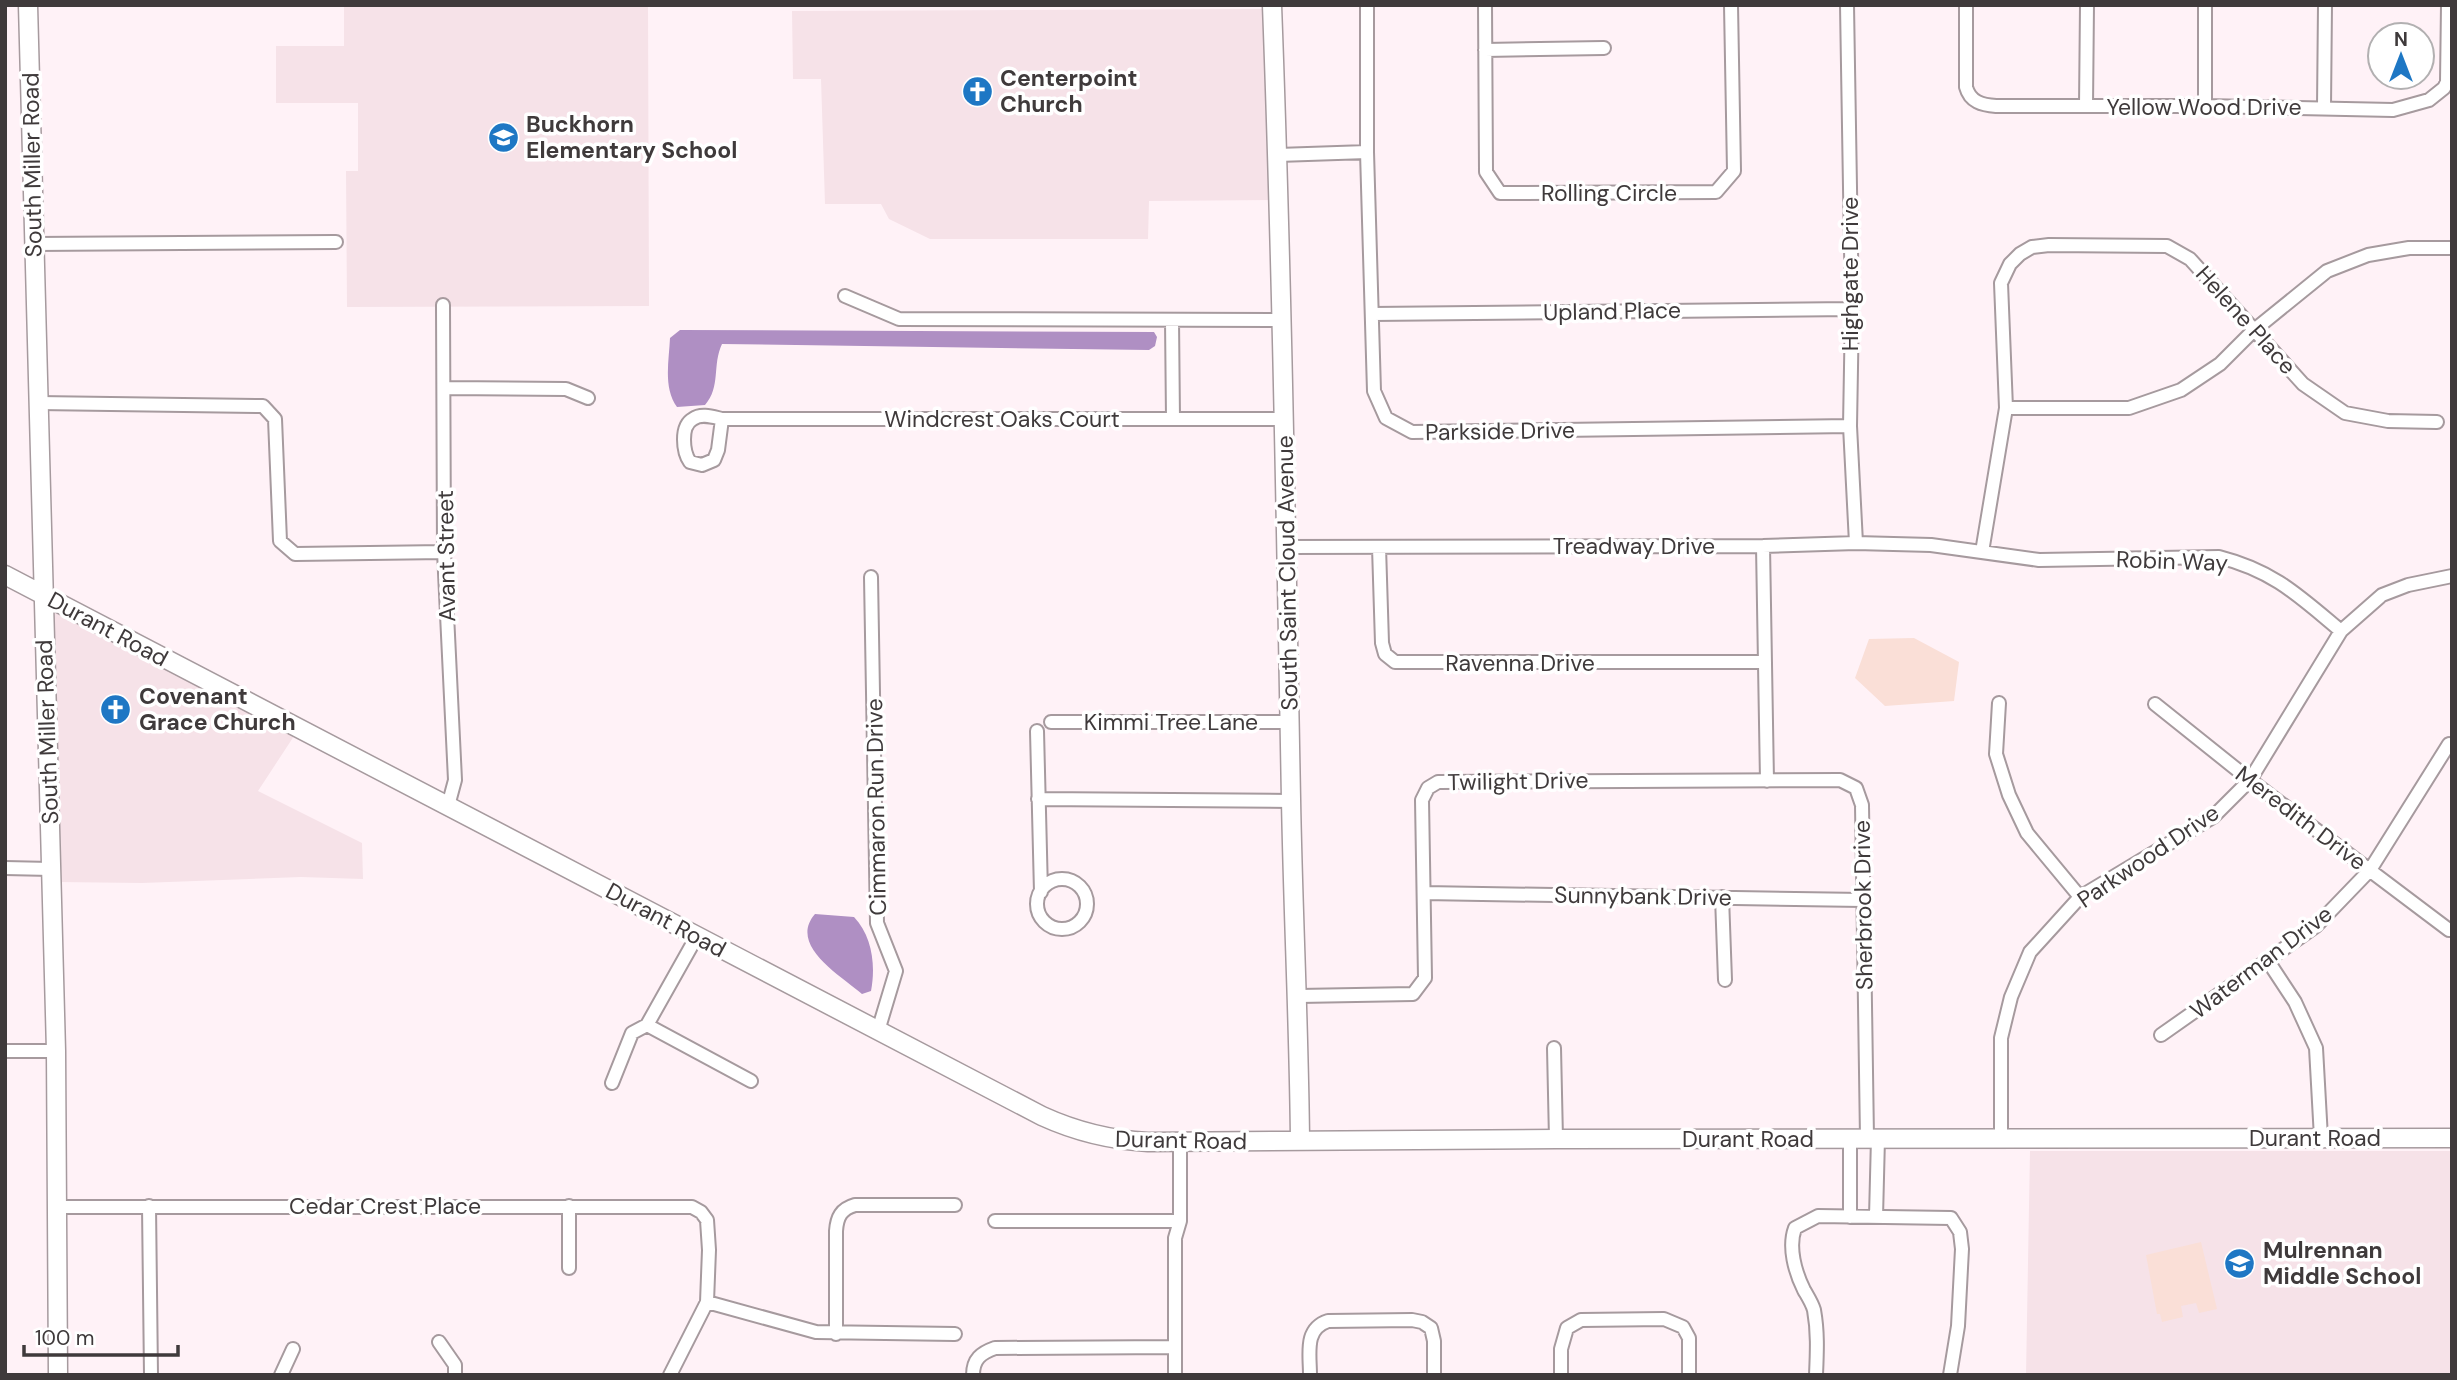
<svg xmlns="http://www.w3.org/2000/svg" width="2457" height="1380" viewBox="0 0 2457 1380" font-family="'DM Sans',sans-serif">
<style>
.built{fill:#f6e2e8}
.green{fill:#fadfd7}
.water{fill:#af8fc3}
.lines{fill:none;stroke-linecap:round;stroke-linejoin:round}
.street-casing{stroke:#a69a9e;stroke-width:16}
.secondary-casing{stroke:#a69a9e;stroke-width:21}
.street{stroke:#fff;stroke-width:12}
.secondary{stroke:#fff;stroke-width:18}
.labels{text-anchor:middle;dominant-baseline:central;stroke-width:7;stroke-linejoin:round;paint-order:stroke}
.poi-label{font-size:23px;font-weight:bold;fill:#3f3a3b;stroke:#fff;text-anchor:start}
.street-label{font-size:23px;fill:#3f3a3b;stroke:#fff}
</style>
<rect width="100%" height="100%" fill="#fff2f7"/>
<path class="built" d="M344 5H648L649 306 347 307 346 171H358V103H276V46H344Z
M1267 9 1273 200 1149 201 1148 239H930L889 219 881 204H825L821 79H793L792 11Z
M49 604 296 733 258 791 362 843 363 879 301 877 142 883 57 882Z
M2030 1151H2452V1375H2026Z"/>
<path class="green" d="M1914 638 1959 662 1954 701 1885 706 1855 678 1869 639Z
M2201 1242 2217 1309 2199 1313 2196 1303 2181 1306 2183 1317 2162 1322 2160 1314H2157L2146 1255Z"/>
<path class="water" d="M680 330 1154 332 1157 337 1155 346 1149 350 722 344C712 365 721 387 705 405L677 407C663 388 669 361 670 338Z
M815 914 854 917C872 936 876 965 871 991L862 994C840 975 788 945 815 914Z"/>
<g class="lines">
<defs>
<path id="street" d="M1367 5V152L1374 391 1386 418 1412 432 1850 426
M1485 5 1486 172 1500 193 1716 192 1734 171 1731 5
M1847 5 1852 309 1850 426 1856 543
M1966 5V87C1970 102 1982 105 1996 106H2205L2393 110 2429 100 2444 88 2447 82 2448 5
M2205 5V106
M1485 50 1604 48
M2086 106 2087 5
M2324 107 2325 5
M1278 155 1367 152
M34 244 336 242
M845 296 899 319 1281 320
M443 305 444 552 455 780 448 806
M1372 314 1852 309
M1172 320 1173 419
M444 388 566 389 588 398
M38 403 263 406 275 419 280 541 295 554 444 552
M2006 408H2129L2181 390 2220 364 2253 331 2327 271 2368 255 2409 248H2452
M722 419C713 417 701 413 693 419 680 426 683 452 690 462L702 465 714 460 718 450 722 419H1283
M1763 546 1767 781
M1285 547 1763 546 1856 543 1931 545 2039 560 2219 557C2274 571 2299 596 2341 631
M1379 547 1382 643 1385 654 1395 662H1765
M1982 552 2006 408 2001 283 2010 264 2020 254 2032 247 2049 245 2167 246 2190 259 2303 384 2345 413 2388 421 2437 422
M871 577 877 923 896 971 878 1031
M1999 703 1996 754 2009 795 2027 833 2080 897
M2155 704 2250 780 2449 930
M1051 722H1290
M1037 731 1041 892
M1038 799 1291 801
M5 868 51 869
M1037 904a25 25 0 1 1 50 0a25 25 0 1 1-50 0Z
M1424 893 1863 900
M1722 897 1725 980
M2268 961 2295 1002 2316 1048 2321 1138
M1299 996 1413 994 1425 978 1422 800 1428 788 1438 782 1840 780 1856 788 1862 805 1867 1138
M647 1025 751 1081
M2161 1035 2316 926 2370 870 2449 744
M1554 1048 1556 1139
M5 1051H56
M612 1083 632 1033 647 1025 697 936
M1850 1138V1217
M2001 1138V1038L2011 997 2030 952 2080 897 2213 817 2250 780 2341 631 2382 595 2408 585 2452 576
M149 1206 151 1375
M569 1206V1268
M58 1207H692L701 1212 707 1220 709 1250 707 1302 670 1375
M1876 1217 1878 1138
M995 1221H1180
M707 1302 816 1332 955 1334
M836 1334V1231C837 1217 841 1209 855 1205H955
M439 1342 455 1365V1375
M281 1375 293 1349
M973 1375C973 1359 981 1353 995 1348L1175 1347
M1175 1375V1238L1180 1221V1142
M1310 1375C1310 1353 1304 1329 1328 1321L1412 1320 1422 1322 1431 1328 1434 1341V1375
M1561 1375V1349L1567 1328 1581 1320 1664 1319 1683 1327 1689 1338V1375
M1816 1375C1817 1352 1818 1332 1814 1310 1812 1303 1808 1297 1804 1290 1795 1272 1788 1247 1795 1228L1818 1216 1951 1218 1960 1232 1962 1249 1958 1326 1950 1375"/>
<path id="secondary" d="M28 5 56 1051 58 1375
M1272 5C1282 270 1286 534 1291 799 1293 913 1299 1027 1300 1141
M5 575 1042 1116C1077 1132 1109 1140 1148 1142L1556 1139 2452 1138"/>
</defs>
<use href="#street" class="street-casing"/>
<use href="#secondary" class="secondary-casing"/>
<use href="#street" class="street"/>
<use href="#secondary" class="secondary"/>
</g>
<defs>
<symbol id="church-disc" viewBox="-11 -11 22 22"><circle r="9.5" fill="#1e77c4" stroke="#fff"/><path d="M-1.2-6h2.4v3.5h3.3v2.4h-3.3V6h-2.4V-.1h-3.3v-2.4h3.3Z" fill="#fff"/></symbol>
<symbol id="school-disc" viewBox="-11 -11 22 22"><circle r="9.5" fill="#1e77c4" stroke="#fff"/><path d="M0-5L7-2L0 1L-7-2ZM-4 1L0 2.5L4 1V4Q0 6-4 4Z" fill="#fff"/></symbol>
</defs>
<g fill-rule="evenodd">
<use href="#church-disc" x="960" y="74" width="35" height="35"/>
<use href="#school-disc" x="486" y="120" width="35" height="35"/>
<use href="#church-disc" x="98" y="692" width="35" height="35"/>
<use href="#school-disc" x="2222" y="1246" width="35" height="35"/>
</g>
<g class="labels">
<g class="poi-label">
<text x="1000" y="78">Centerpoint<tspan x="1000" dy="26">Church</tspan></text>
<text x="526" y="124">Buckhorn<tspan x="526" dy="26">Elementary School</tspan></text>
<text x="139" y="696">Covenant<tspan x="139" dy="26">Grace Church</tspan></text>
<text x="2263" y="1250">Mulrennan<tspan x="2263" dy="26">Middle School</tspan></text>
</g>
<g class="street-label">
<text x="2204" y="107">Yellow Wood Drive</text>
<text transform="translate(32 165) rotate(-91)">South Miller Road</text>
<text x="1609" y="193">Rolling Circle</text>
<text transform="translate(1850 274) rotate(-90)">Highgate Drive</text>
<text transform="translate(1612 311) rotate(-1)">Upland Place</text>
<text transform="translate(2246 320) rotate(48)">Helene Place</text>
<text x="1002" y="419">Windcrest Oaks Court</text>
<text transform="translate(1500 431) rotate(-1)">Parkside Drive</text>
<text x="1634" y="546">Treadway Drive</text>
<text transform="translate(446 556) rotate(-91)">Avant Street</text>
<text transform="translate(2172 561) rotate(2)">Robin Way</text>
<text transform="translate(1287 573) rotate(-91)">South Saint Cloud Avenue</text>
<text transform="translate(108 629) rotate(28)">Durant Road</text>
<text x="1520" y="663">Ravenna Drive</text>
<text x="1171" y="722">Kimmi Tree Lane</text>
<text transform="translate(47 732) rotate(-92)">South Miller Road</text>
<text transform="translate(1518 781) rotate(-1)">Twilight Drive</text>
<text transform="translate(876 807) rotate(-91)">Cimmaron Run Drive</text>
<text transform="translate(2301 818) rotate(37)">Meredith Drive</text>
<text transform="translate(2148 856) rotate(-34)">Parkwood Drive</text>
<text transform="translate(1643 896) rotate(1)">Sunnybank Drive</text>
<text transform="translate(1863 905) rotate(-91)">Sherbrook Drive</text>
<text transform="translate(666 920) rotate(28)">Durant Road</text>
<text transform="translate(2261 962) rotate(-37)">Waterman Drive</text>
<text x="2315" y="1138">Durant Road</text>
<text x="1748" y="1139">Durant Road</text>
<text transform="translate(1181 1140) rotate(1)">Durant Road</text>
<text x="385" y="1206">Cedar Crest Place</text>
</g>
</g>
<rect width="2457" height="1380" fill="none" stroke="#3f3a3b" stroke-width="14"/>
<g transform="translate(2401 56)"><circle r="33" fill="#ffffff" stroke="#b2b0b1" stroke-width="2"/>
<path d="M0-5L12 26L0 18L-12 26Z" fill="#1e77c4"/>
<text y="-10" font-size="19" font-weight="bold" text-anchor="middle" fill="#3f3a3b">N</text>
</g>
<path d="M24 1345v10h154v-10" fill="none" stroke="#3f3a3b" stroke-width="3.5"/>
<text x="35" y="1345" font-size="21" fill="#3f3a3b" stroke="#ffffff" stroke-width="5" paint-order="stroke">100 m</text>
</svg>
